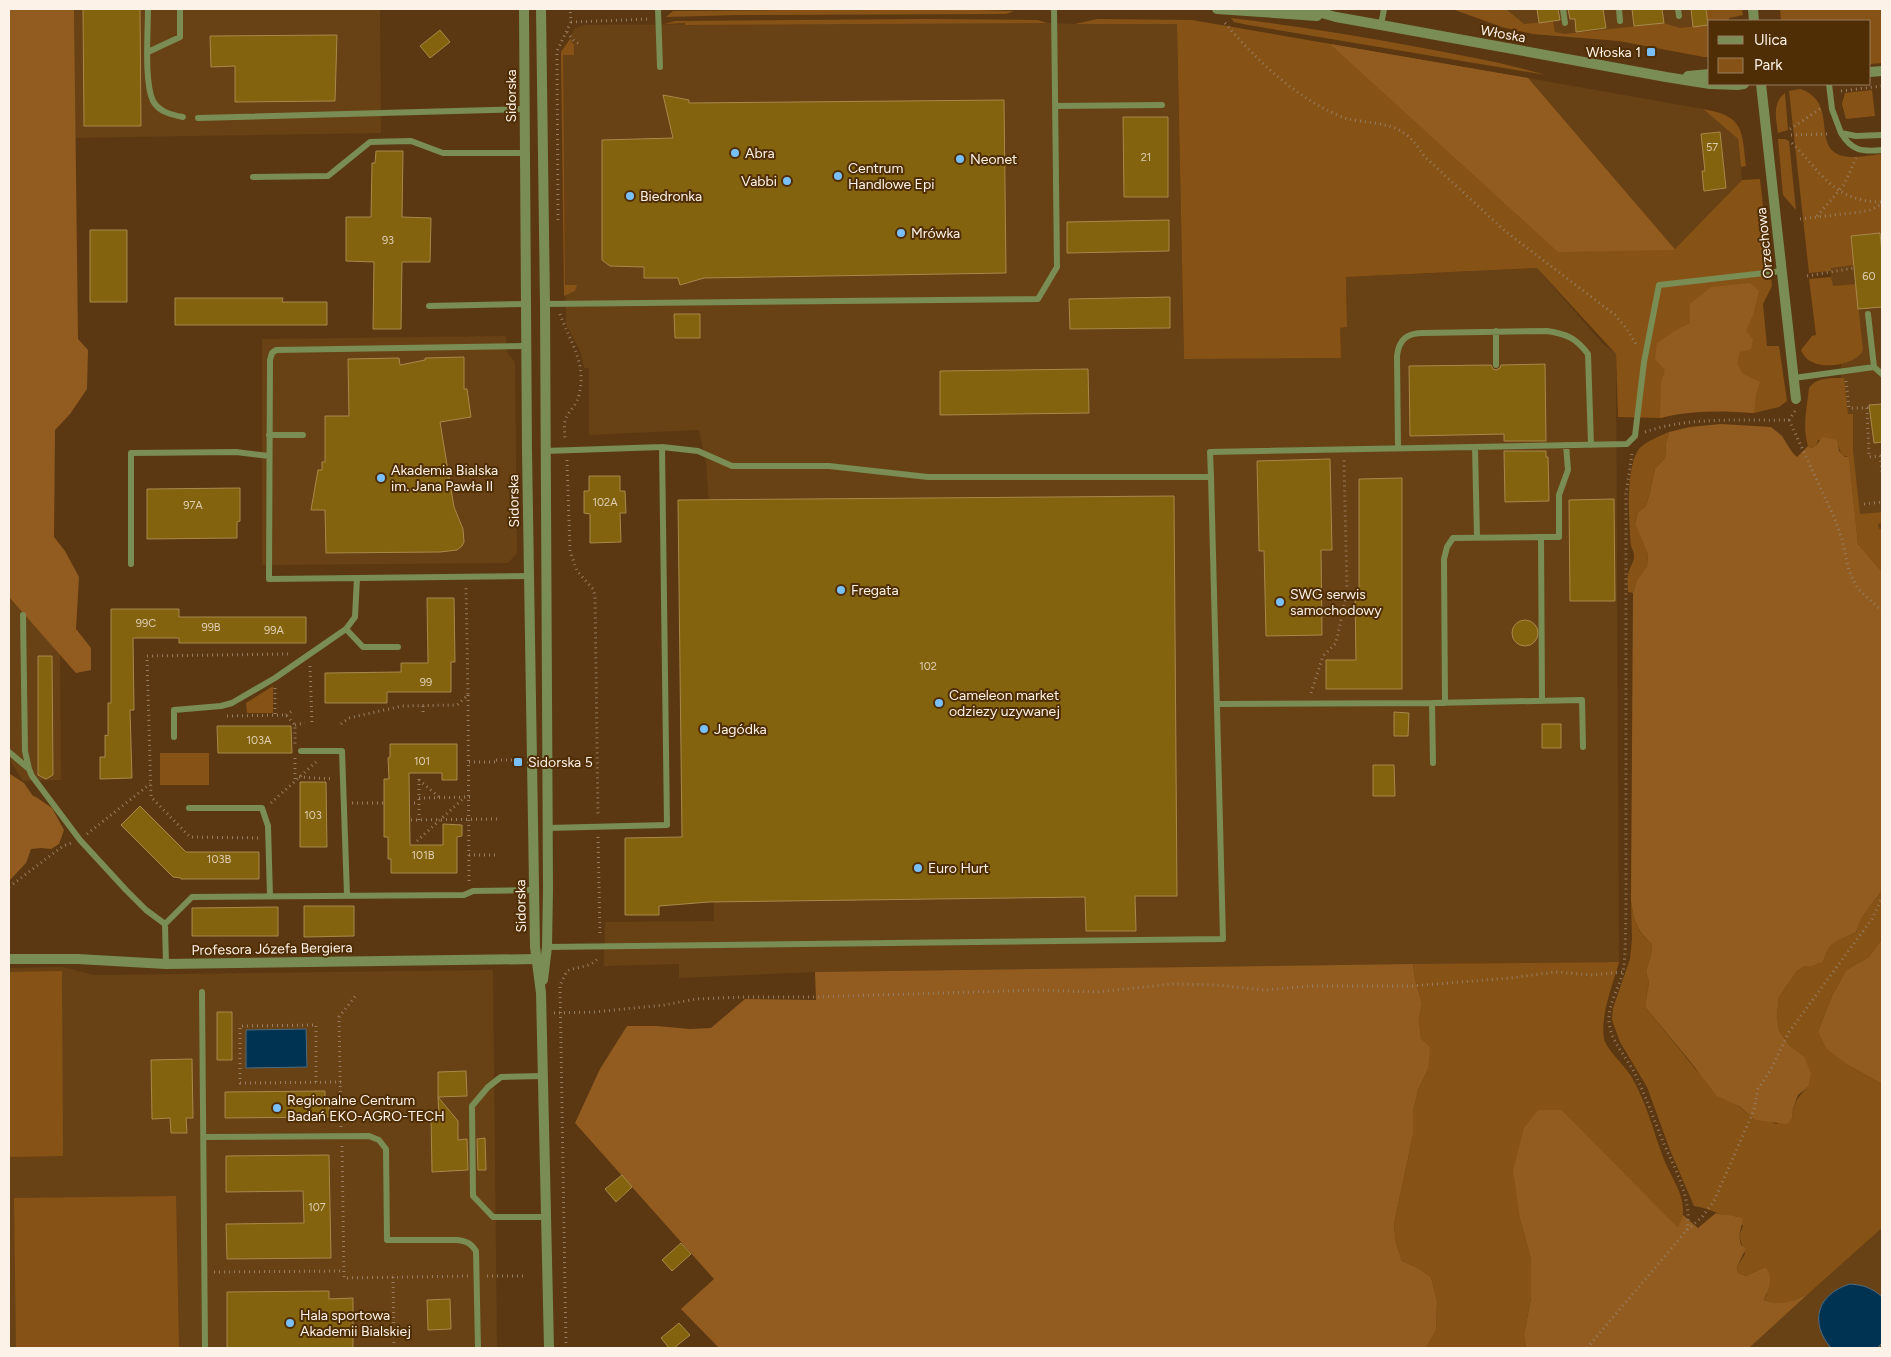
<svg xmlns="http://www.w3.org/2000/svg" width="1891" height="1357" viewBox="0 0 1891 1357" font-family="Figtree,sans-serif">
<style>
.built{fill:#684115}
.green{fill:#875215}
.forest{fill:#925c20}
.water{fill:#003252;stroke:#4c6c7f}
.building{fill:#84630f;stroke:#a7894a}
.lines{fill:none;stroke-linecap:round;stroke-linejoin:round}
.path{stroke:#977d62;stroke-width:3;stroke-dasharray:1 4;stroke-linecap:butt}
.service{stroke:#798d54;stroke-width:6}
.minor{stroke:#798d54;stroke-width:10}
.tertiary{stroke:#798d54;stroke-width:10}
.poi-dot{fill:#79bff8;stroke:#502e05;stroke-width:2}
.labels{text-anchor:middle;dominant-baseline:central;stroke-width:4;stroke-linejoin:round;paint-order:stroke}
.number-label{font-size:11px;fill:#dfceb2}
.street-label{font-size:14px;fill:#fdf2e8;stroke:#502e05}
.poi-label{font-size:14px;fill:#fdf2e8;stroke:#502e05;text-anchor:start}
</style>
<rect width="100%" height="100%" fill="#5b3812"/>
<path class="built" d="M74 9H380L381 133 75 138Z
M1468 9H1742L1743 15 1729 18V21H1710V57H1704L1619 41 1533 34 1502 27 1475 17Z
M1028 22 1075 24H1177L1184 359 1340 358V328L1347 327 1346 277 1537 268 1603 344 1616 354 1619 962 815 972 679 978V964L604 966 605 922 714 921 709 500 706 463 699 430 589 435V368H584L581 353 566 324 561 52 568 44 574 29 584 25Z
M1528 78 1703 109 1738 139 1742 180 1675 250Z
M1882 221V572L1858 544 1841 378V364L1825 226Z
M506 336 507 352 515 362 517 553 508 563 262 565V339Z
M9 597 60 653 61 780 23 781 11 762 9 745Z
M63 967 94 975 493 970 497 1348H9V968Z
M1882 1228V1348H1749L1808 1294Z"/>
<path class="green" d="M941 9 1014 11 1006 14 739 15 666 17 673 11H680Z
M1452 9H1506L1524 24 1553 21 1555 32 1565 34 1664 23 1680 28 1708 25 1706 9H1742L1743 15 1729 18V21H1710V57H1704L1619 41 1533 34 1502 27Z
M1780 9H1882V63L1870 64V21H1781Z
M1231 18C1296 26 1359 36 1423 48 1465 56 1506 63 1546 75L1248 25 1234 22Z
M924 19 1038 20 1047 23 685 25V23L664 24 675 21Z
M1097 19 1192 20 1528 78 1675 249 1742 180 1760 179 1772 286 1763 304 1767 346H1779L1787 401 1779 407 1754 413 1724 411 1686 412 1660 418 1618 417 1616 354 1537 268 1346 277 1347 327 1340 328 1341 358 1184 359 1177 24H1075Z
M570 39 574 45V55H563L565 285H577L575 291 564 296 561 52Z
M1800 89C1840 102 1810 148 1843 156 1855 159 1870 155 1882 154V253L1880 233 1851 236 1854 265 1831 268V271L1809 273 1789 91Z
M1872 90 1875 116 1846 119 1842 104 1845 93Z
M1785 93 1788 130 1778 133C1776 118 1772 103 1785 93Z
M1703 109C1744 116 1742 130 1746 166L1741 167 1738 139Z
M1778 139H1785L1789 141 1796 210 1783 195Z
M1831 277 1833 286 1856 284 1863 350C1856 365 1825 369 1812 362 1807 360 1803 355 1801 350L1812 336 1816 335 1809 279Z
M1844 378 1848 414H1853V450L1860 514 1882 512V523L1878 524 1879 529H1882V572L1858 544 1849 457C1842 457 1840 452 1838 445L1818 440 1816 447 1813 448 1808 446C1802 427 1807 408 1809 388 1816 377 1832 378 1844 378Z
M1669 432 1666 443 1665 458 1655 469 1649 496 1646 506 1638 512 1635 522 1648 555 1647 566 1637 580 1633 593 1628 592C1628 587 1627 580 1628 575 1631 561 1638 561 1631 546 1629 522 1625 468 1639 449 1643 443 1662 435 1669 432Z
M273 686V713H247L246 703Z
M160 753H209V785H160Z
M1882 890V939L1869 957 1846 970 1832 996 1818 1031 1848 1065 1882 1084V1228L1808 1294 1784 1304 1773 1303 1764 1300 1767 1294 1765 1267 1746 1276 1738 1273 1737 1267 1745 1254 1739 1236 1743 1226 1737 1216C1720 1217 1710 1208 1694 1206L1670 1150 1647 1087 1620 1042 1612 1020 1613 1008 1630 959 1632 939 1631 901C1634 921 1636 931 1652 944L1651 955 1646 971 1649 982 1645 1007 1697 1071 1755 1120 1770 1121 1776 1124 1792 1118C1793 1104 1798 1096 1808 1087L1804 1056 1790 1046 1779 1031 1777 1015 1779 997 1797 971 1805 966H1813L1823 962C1830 939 1838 942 1856 932L1861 919Z
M1619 962C1613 985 1600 1015 1604 1039 1607 1050 1625 1066 1631 1076 1646 1101 1653 1130 1663 1157 1670 1176 1685 1194 1683 1214 1683 1219 1680 1224 1678 1229L1562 1110 1520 1219 1531 1259V1298L1524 1335 1526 1348H1426L1436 1330 1437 1301 1431 1277 1418 1268 1402 1261 1396 1243 1394 1224 1413 1135V1112L1418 1090 1428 1069 1421 1039 1419 1019 1422 1003 1415 979 1413 964Z
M62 971 63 1156 9 1157V972Z
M176 1196 179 1348H16L14 1198Z"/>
<path class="forest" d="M9 9H74L78 339 88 350 87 389 70 414 55 430 54 537 65 551 79 577 76 629 91 648V670L76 673 9 597Z
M1330 44 1528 78 1675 250 1558 252Z
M1750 283 1759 291 1753 315 1746 330 1753 340 1751 349 1740 352 1737 364 1743 374 1760 382 1756 394 1754 413C1719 411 1694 410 1660 418L1661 384 1665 370 1655 359 1657 343 1673 332 1690 323V304L1711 287Z
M1721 424 1771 427 1782 436 1792 452 1797 457 1808 446 1812 448 1816 446 1822 437 1837 440 1839 451 1845 457H1849L1858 544 1882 572V890L1861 919 1856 932C1838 942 1830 939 1823 962L1813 966H1805L1797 971 1779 997 1777 1015 1779 1031 1790 1046 1804 1056 1811 1074 1808 1087 1798 1095 1793 1109 1792 1118 1787 1124 1755 1120 1739 1106 1717 1096 1689 1060 1645 1007 1649 982 1646 971 1651 955 1652 944C1636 930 1634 921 1631 901L1633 593 1637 580 1647 566 1648 555 1635 523 1638 512 1646 506 1649 496 1655 469 1665 458 1666 443 1669 432 1690 427Z
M9 762 10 774 24 783 33 796 36 797 52 808 64 830 59 844 51 849 41 848 31 849 26 863 9 881Z
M1882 939V1084L1848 1065 1826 1048 1818 1031 1832 996 1846 970 1869 957Z
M1413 964 1415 979 1422 1003 1419 1019 1421 1039 1430 1047 1428 1069 1418 1090 1413 1112V1135L1394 1224 1396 1243 1402 1261 1418 1268 1431 1277 1437 1301 1436 1330 1426 1348H719L681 1309 714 1279 575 1123 600 1069 627 1026H657L690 1029 711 1028 745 999 816 1000 815 972Z
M1538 1110H1562L1678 1228 1683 1215 1698 1228 1716 1213C1725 1216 1735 1214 1743 1219L1739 1236 1741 1245 1746 1248 1737 1267 1738 1273 1746 1276 1765 1267C1775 1277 1768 1289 1764 1300 1783 1307 1791 1301 1808 1294L1749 1348H1526L1524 1335 1531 1298V1259L1520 1219 1513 1170 1524 1128Z"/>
<path class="water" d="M306 1029 307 1067 246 1068V1030Z
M1850 1284C1864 1285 1872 1288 1882 1297V1343L1877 1348H1831C1809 1322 1817 1294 1850 1284Z"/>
<path class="building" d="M83 9H140L141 126H84Z
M1537 9H1558L1560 20 1539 23Z
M1568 9H1603L1606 28 1576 32 1575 19H1570Z
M1632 9H1662L1664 23 1634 26Z
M1691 9H1706L1708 25 1693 27Z
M440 30 450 42 430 58 420 46Z
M337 35 335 101 235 102V66L211 67 210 36Z
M663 95 689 100V103L1004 100 1006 273 704 278 680 285 678 278H644V267L610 266 602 260V140L673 138Z
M1123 117H1168V197H1124Z
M1720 132 1726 188 1704 191 1702 171H1705L1701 134Z
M376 151H403L402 217 431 218 430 262H402L401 329H373L374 262 346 261V217H371L372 163H375Z
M1169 220V251L1067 253V222Z
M90 230H127V302H90Z
M1880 233 1882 253V307L1858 309 1851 236Z
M1170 297V328L1070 329 1069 299Z
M175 298H283L282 302H327V325H175Z
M674 314H700V338H675Z
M464 357V389H467L471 417 440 422 454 507 463 529 464 542 462 546 457 550 440 552 326 553 325 510H311L318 470H322V462H325V416H349L348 359 399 358 400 365 425 360V358Z
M1545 364 1546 441H1504V434L1410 436 1409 366 1491 365 1493 369 1496 370 1500 368 1501 365Z
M1088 369 1089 413 940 415V371Z
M1882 404V442L1874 443 1869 405Z
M1504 451H1546V457H1548L1549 501 1505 502Z
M1330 459 1332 550H1321L1322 635 1266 636 1264 551H1259L1257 461Z
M589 476H620V491H625L626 513H620L621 542 590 543V514L584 513V491H589Z
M1402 478V689H1326V660H1356L1355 595H1359V479Z
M240 488V521L237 522V538L147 539V489Z
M1174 496 1177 896H1135L1136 931H1086L1085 897 709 902 659 906V915H625V838L682 837 678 500Z
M1614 499 1615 601H1570L1569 500Z
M427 598H454L455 662H451V692H387V703H325V673L401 672V663H428Z
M111 609H179V617H306V643H179V638H133L134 710H130L132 778 100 779V757H105V735L108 736V703H111Z
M1512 633a13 13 0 1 1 26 0a13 13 0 1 1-26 0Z
M38 656H52L53 775 46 779 38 775Z
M1394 712 1409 713 1408 736H1394Z
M1542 724H1561V748H1542Z
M217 726H291L292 753H218Z
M390 744H457V780H442V773H409L410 845H443V824L462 825V836L457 837V873H391V859H388V837H384V779H389L388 758 390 757Z
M1373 765H1394L1395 796H1373Z
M300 782H326L327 847H300Z
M140 806 186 852H259V879H181V878L173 877 121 825Z
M304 906H354V936L304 937Z
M278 907V936H192V908Z
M217 1012H232V1060H217Z
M192 1059 193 1118H186L187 1133H171L170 1118 152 1119 151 1060Z
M466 1071 467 1096 438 1097V1072Z
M325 1091V1098H329V1117L225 1118V1092Z
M438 1097 458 1121V1140L467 1139 468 1170 432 1172 431 1116H439Z
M485 1138 486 1170H478L477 1139Z
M329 1155 331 1258 227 1259 226 1224 304 1223 303 1191 226 1192V1156Z
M622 1175 632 1187 616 1202 605 1189Z
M681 1243 691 1254 672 1271 662 1260Z
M329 1291V1299L353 1298V1348H227V1292Z
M450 1299 451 1329 428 1330 427 1300Z
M679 1323 690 1335 674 1348H669L661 1338Z"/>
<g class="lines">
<path class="path" d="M571 22 650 19
M1225 23C1254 57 1286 89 1327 110 1333 113 1341 117 1348 119 1365 123 1389 122 1404 133 1413 139 1418 147 1424 156L1505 231 1615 315 1627 329 1637 346
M567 32 574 41 581 45
M1841 91 1882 86
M1790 129 1823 107
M1791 135 1830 134
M1792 143C1822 173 1834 202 1882 202
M1817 216 1844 185 1856 158
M1800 219 1860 212 1870 210 1882 204
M558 220 557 51 571 22 570 9
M1807 276 1854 268
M560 314C570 342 587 363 579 395 577 404 570 410 566 418 563 424 565 435 565 441
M1846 381 1849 408H1867L1869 457 1880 456 1882 472
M1789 420 1834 517 1842 539 1849 571 1858 589 1882 611
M1645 432C1691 416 1741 421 1789 420L1795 411
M1632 454 1626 494V915C1625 933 1626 954 1623 972 1619 988 1609 1002 1609 1019 1609 1039 1624 1054 1633 1070 1644 1092 1652 1114 1661 1137 1673 1166 1693 1198 1687 1230
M567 460 570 551 577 571 593 589 595 596 598 816
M1864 504 1882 502
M310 666 312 724
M275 688V714
M1311 693 1323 656 1336 643 1347 591 1344 460
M468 695 469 881
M423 706V716
M286 715 294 710
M227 716 286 715 295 725V744
M341 724 349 718 402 706 457 705 468 695 466 586
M295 725 305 723
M295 758V781
M496 760H516
M469 762H496
M299 777 333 779
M419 779V820
M419 780 439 797
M419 798 470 797
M271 803 316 762
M352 803H384
M409 803H419
M411 820 497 819
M87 834 150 784
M598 837 600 936
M258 838 190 837 151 797 147 656 291 654
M417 841 465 797
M469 855H497
M9 887 63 846 71 843
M554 1013 594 1012 664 1005 696 999 743 997H815L1037 990 1097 992 1173 984 1217 985 1264 990 1310 986H1411L1510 978 1555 972 1593 975 1623 972
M316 1082V1025L240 1026V1083L341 1082
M341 1127 339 1017 357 994
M342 1146 344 1278 468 1276
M214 1272 343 1271
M487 1276H525
M393 1277 394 1348
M566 1348 560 985 567 971C578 966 591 968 599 957
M1587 1348 1687 1230 1702 1217 1714 1201 1754 1110 1758 1089 1770 1071 1789 1032 1872 919 1882 898"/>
<path class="service" d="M148 9C148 32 144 82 153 101 159 112 172 115 183 117
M658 9 660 67
M1563 9 1565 23
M1619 9 1620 21
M1678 9 1679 16
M1381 25 1384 9
M148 52 180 37V9
M1829 84 1832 109 1841 133 1856 136 1882 135
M1055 106 1162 105
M198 118 524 109
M1841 133C1852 151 1862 152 1882 150
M253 177 328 176 370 142 411 141 443 153H525
M545 304 1038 299 1057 267 1054 9
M429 306 526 304
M1868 314 1874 367 1882 374
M1496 331V365
M1794 378 1874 367
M269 435H303
M1475 447 1477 537
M1398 448 1397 356C1399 339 1407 333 1424 333L1547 331C1567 334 1576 338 1588 354L1591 445
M545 451 662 447 667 825 547 828
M1211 477 1210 452 1627 444 1635 436 1644 362 1659 285 1782 271
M1541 537H1559V495L1568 470 1566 445
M131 564V453L236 452 269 456
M357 578 269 579 270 360 272 353 276 350 526 346
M23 615 25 751 29 769 32 776 80 840 126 890 146 910 165 924 192 897 464 895 473 891 534 890
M346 629 363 647H398
M1445 703 1444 559 1447 547 1453 538 1541 537 1542 701
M1217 704 1432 703
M174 737V710L221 706 232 703 275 678 346 629 355 617 357 578 529 576
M301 751H342L347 895
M9 752 29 769
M1433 763 1432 703 1582 700 1583 747
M189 808H262L268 826 270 896
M165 924 166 964
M547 947 1223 939 1211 477H928L829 466H732L698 451 662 447
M202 992 205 1348
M543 1076 501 1077 488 1087 472 1106 473 1196 493 1217H546
M204 1137 369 1136 379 1140 386 1149 387 1240H457C466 1241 471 1243 476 1251L478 1348"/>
<path class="minor" d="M1217 9 1317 16
M1307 9 1336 17 1381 25 1666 77 1710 84
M1753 9 1754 21
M1870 72 1882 71
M1688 76 1710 74
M1712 84 1737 85 1744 84
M1761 84 1796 399
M9 959H78L166 964 536 959"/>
<path class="tertiary" d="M524 9 527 451 535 947 541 993 549 1348
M541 9 545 304 548 889 547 947 543 980"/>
</g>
<g class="poi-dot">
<rect x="1646" y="47" width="10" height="10" rx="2.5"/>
<circle cx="735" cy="153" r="5"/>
<circle cx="960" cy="159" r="5"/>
<circle cx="838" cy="176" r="5"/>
<circle cx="787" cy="181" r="5"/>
<circle cx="630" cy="196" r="5"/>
<circle cx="901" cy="233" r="5"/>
<circle cx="381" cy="478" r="5"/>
<circle cx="841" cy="590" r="5"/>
<circle cx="1280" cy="602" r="5"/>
<circle cx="939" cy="703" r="5"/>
<circle cx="704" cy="729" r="5"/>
<rect x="513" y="757" width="10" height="10" rx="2.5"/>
<circle cx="918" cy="868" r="5"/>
<circle cx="277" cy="1108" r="5"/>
<circle cx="290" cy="1323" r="5"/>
</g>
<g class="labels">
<g class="number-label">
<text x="1712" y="147">57</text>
<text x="1146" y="157">21</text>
<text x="388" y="240">93</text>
<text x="1869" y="276">60</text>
<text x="605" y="502">102A</text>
<text x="193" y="505">97A</text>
<text x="146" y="623">99C</text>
<text x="211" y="627">99B</text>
<text x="274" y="630">99A</text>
<text x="928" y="666">102</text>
<text x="426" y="682">99</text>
<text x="259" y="740">103A</text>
<text x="422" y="761">101</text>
<text x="313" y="815">103</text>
<text x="423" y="855">101B</text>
<text x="219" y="859">103B</text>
<text x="317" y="1207">107</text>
</g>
<g class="street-label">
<text transform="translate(1503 34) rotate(10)">Włoska</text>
<text transform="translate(511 96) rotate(-90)">Sidorska</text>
<text transform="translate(1765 243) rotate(-96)">Orzechowa</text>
<text transform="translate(514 501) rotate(-91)">Sidorska</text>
<text transform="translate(521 906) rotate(-91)">Sidorska</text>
<text transform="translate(272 949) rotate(-1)">Profesora Józefa Bergiera</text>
</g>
<g class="poi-label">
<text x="1641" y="52" text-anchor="end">Włoska 1</text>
<text x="745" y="153">Abra</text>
<text x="970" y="159">Neonet</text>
<text x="848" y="168">Centrum<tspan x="848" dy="16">Handlowe Epi</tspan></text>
<text x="777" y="181" text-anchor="end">Vabbi</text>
<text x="640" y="196">Biedronka</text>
<text x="911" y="233">Mrówka</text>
<text x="391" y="470">Akademia Bialska<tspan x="391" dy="16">im. Jana Pawła II</tspan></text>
<text x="851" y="590">Fregata</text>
<text x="1290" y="594">SWG serwis<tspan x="1290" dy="16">samochodowy</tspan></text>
<text x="949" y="695">Cameleon market<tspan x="949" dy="16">odziezy uzywanej</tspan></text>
<text x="714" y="729">Jagódka</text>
<text x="528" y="762">Sidorska 5</text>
<text x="928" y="868">Euro Hurt</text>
<text x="287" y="1100">Regionalne Centrum<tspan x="287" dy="16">Badań EKO-AGRO-TECH</tspan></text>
<text x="300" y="1315">Hala sportowa<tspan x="300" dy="16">Akademii Bialskiej</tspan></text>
</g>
</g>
<rect width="1891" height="1357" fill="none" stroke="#fdf2e8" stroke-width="20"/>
<rect x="1708" y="20" width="162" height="65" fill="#502e05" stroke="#957c60"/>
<rect x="1718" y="36" width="25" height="8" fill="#798d54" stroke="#957c60"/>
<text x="1754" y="45" font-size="15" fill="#fdf2e8">Ulica</text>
<rect x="1718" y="58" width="25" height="15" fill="#875215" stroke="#957c60"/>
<text x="1754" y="70" font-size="15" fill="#fdf2e8">Park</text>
</svg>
